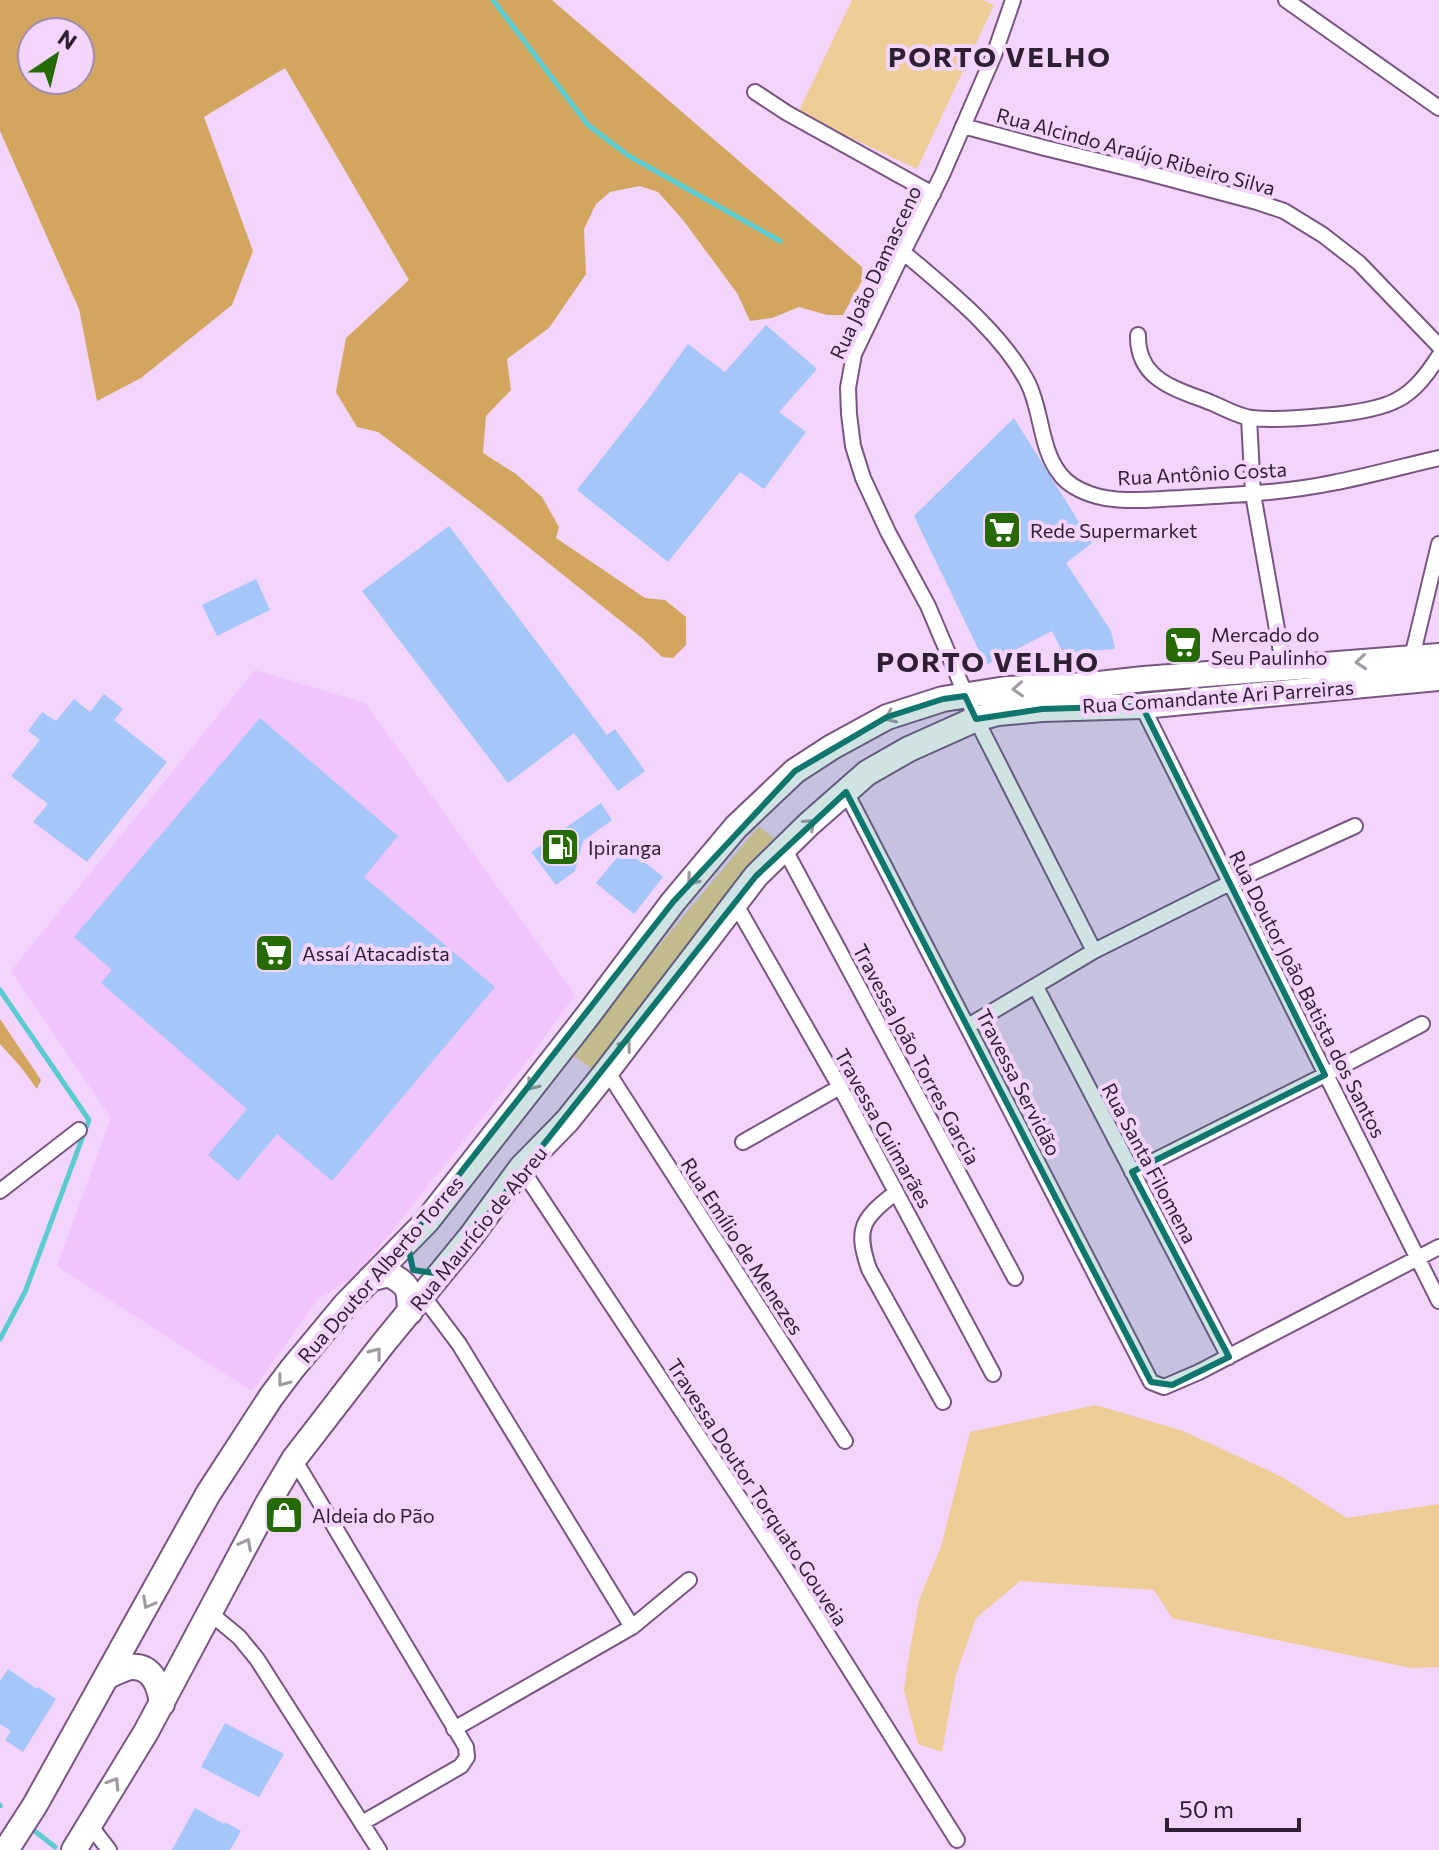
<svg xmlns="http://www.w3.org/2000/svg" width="1439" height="1850" viewBox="0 0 1439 1850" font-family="Commissioner,sans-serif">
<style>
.built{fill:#f0c4fd}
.green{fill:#eecc96}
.forest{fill:#d2a65f;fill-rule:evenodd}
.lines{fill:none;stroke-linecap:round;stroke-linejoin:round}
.stream{stroke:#5acbd0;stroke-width:5}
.building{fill:#a4c6f9}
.street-casing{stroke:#785682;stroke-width:18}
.primary-casing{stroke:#785682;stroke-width:28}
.street{stroke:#fff;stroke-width:14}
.primary{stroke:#fff;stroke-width:24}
.oneway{stroke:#a19aa3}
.marked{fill:#0f766e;fill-opacity:0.2;stroke:#0f766e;stroke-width:6;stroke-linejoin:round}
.labels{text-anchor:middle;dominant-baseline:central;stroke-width:8;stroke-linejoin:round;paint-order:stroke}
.street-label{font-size:20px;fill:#2e1f32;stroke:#f3d4fc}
.poi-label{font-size:20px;fill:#2e1f32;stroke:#f3d4fc;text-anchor:start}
.district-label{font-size:28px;font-weight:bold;letter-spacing:2px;fill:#2e1f32;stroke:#f3d4fc}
</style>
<rect width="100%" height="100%" fill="#f3d4fc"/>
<path class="built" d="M255 670 365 703 575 995 525 1064 355 1277 318 1299 252 1391 57 1266 111 1118 11 971Z"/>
<path class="green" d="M852 0H983L994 5 917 169 798 113Z
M759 826 777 841 598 1073 569 1053Z
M1096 1405 1183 1431 1282 1477 1347 1518 1439 1504V1667L1411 1668 1172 1618 1154 1590 1020 1581 976 1618 956 1674 942 1752 918 1744 904 1690 907 1667 919 1600 941 1547 970 1432Z"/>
<path class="forest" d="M0 0H552L862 267V281L843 315H827L799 307 772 318 750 321 737 293 683 220 658 192 640 186 610 192 596 204 584 229 586 274 549 328 507 359 511 390 486 416 483 453 516 474 542 497 559 527 556 538 645 598 665 600 686 617V645L673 658 662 657 642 638 502 526 378 432 357 427 336 392 346 338 409 280 285 68 204 117 253 251 232 305 141 378 97 401 79 309 0 131ZM80 32V80H32V32Z
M0 1019 41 1080 37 1089 20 1066 0 1044Z"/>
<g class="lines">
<path class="stream" d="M493 0 588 125 629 156 780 241
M0 990 89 1120 25 1292 0 1339
M0 1805V1806
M36 1832 55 1847"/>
</g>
<path class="building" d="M766 325 817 369 779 412 806 432 764 489 740 472 668 562 577 490 646 402 688 344 725 372Z
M1014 418 1092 543 1066 563 1111 631 1115 649 1063 653 1052 631 986 665 914 516Z
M449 526 607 735 615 729 645 771 618 791 574 733 508 783 362 591Z
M256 579 270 610 217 636 202 605Z
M104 694 123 709 114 720 167 762 87 862 33 822 48 804 11 776 40 740 28 731 42 712 56 721 74 699 90 712Z
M260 718 398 836 364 877 495 987 332 1181 277 1134 238 1181 208 1155 247 1109 101 983 112 970 74 937Z
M601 803 612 820 583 841 575 871 556 885 531 852Z
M626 847 663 877 634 914 596 883Z
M8 1669 37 1689 38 1687 56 1699 23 1752 5 1740 11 1731 0 1724V1681Z
M225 1723 284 1754 259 1797 201 1767Z
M195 1808 224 1824 225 1822 241 1831 230 1850H172Z"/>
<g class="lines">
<defs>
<path id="street" d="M1013 0 994 55 942 175 903 252 854 354 848 388 849 414 853 446 863 478 888 532 928 606 976 719 1094 951
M1286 0 1439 108
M755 92 787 113 933 194
M963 126 1045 148 1144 172 1257 202 1284 211 1323 235 1359 263 1439 346
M903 252C946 289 1001 331 1028 383 1042 411 1040 449 1060 474 1067 484 1079 490 1090 494 1118 504 1152 499 1181 498 1231 495 1283 493 1332 483 1368 476 1404 466 1439 458
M1138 335C1137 381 1177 389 1212 403 1224 408 1239 417 1252 418 1284 421 1370 415 1397 400 1415 391 1428 373 1439 356
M1249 418 1253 494 1284 669
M1412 657 1439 544
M1142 706 1439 1301
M846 792 1151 1382 1164 1387 1199 1372 1439 1247
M784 848 1015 1278
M735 903 840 1087 993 1374
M1036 987 1229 1357
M968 1026 1094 951 1230 883 1355 826
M607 1071 845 1441
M743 1142 840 1087
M521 1168 789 1573 957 1840
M1132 1172 1325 1075 1422 1024
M0 1191 79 1130
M895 1193C862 1219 855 1228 869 1269L943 1402
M423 1296 459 1344 632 1627
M294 1459 466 1747 467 1757 461 1766 362 1823
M210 1613 239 1637 257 1659 379 1850
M454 1729 632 1627 689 1580
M89 1824 109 1850"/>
<path id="primary" d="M370 1279 389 1274C410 1286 409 1288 410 1312
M106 1677C113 1674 123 1668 131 1667 153 1665 160 1688 162 1704
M6 1850 35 1805 208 1494 271 1397 292 1369 346 1304 427 1221 589 1014 673 902 736 827 795 771 832 747 887 717 943 699 1006 689 1090 685 1144 679 1439 656
M74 1850 146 1732 268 1503 294 1459 382 1345 472 1235 521 1168 567 1121 607 1071 756 876 809 824 867 773 909 749 976 719 998 713 1042 709 1142 706 1439 678"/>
</defs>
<use href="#street" class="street-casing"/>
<use href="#primary" class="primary-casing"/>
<use href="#street" class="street"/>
<use href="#primary" class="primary"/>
</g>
<defs><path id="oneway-chevron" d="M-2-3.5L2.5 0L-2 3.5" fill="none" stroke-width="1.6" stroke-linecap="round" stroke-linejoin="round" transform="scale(2)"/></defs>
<g class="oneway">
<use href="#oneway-chevron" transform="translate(1361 662) rotate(175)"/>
<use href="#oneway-chevron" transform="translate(1018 689) rotate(177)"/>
<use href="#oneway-chevron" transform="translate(890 717) rotate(157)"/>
<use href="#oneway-chevron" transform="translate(810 824) rotate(-42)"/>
<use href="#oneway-chevron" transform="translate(692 880) rotate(130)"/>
<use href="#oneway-chevron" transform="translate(626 1045) rotate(-54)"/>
<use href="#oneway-chevron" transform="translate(532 1085) rotate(128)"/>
<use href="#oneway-chevron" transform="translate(376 1353) rotate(-52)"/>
<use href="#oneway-chevron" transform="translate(283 1381) rotate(127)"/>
<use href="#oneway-chevron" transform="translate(246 1544) rotate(-62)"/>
<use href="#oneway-chevron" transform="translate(148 1603) rotate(119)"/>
<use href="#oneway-chevron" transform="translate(114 1783) rotate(-58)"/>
</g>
<path class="marked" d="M965 696 976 719 1042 709 1142 706 1325 1075 1132 1172 1229 1357 1172 1385 1151 1382 846 792 756 876 441 1274 413 1270 407 1241 673 902 795 771 887 717 943 699Z"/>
<defs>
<symbol id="supermarket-square" viewBox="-11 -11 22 22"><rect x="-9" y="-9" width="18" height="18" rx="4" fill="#266a02" stroke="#f3d4fc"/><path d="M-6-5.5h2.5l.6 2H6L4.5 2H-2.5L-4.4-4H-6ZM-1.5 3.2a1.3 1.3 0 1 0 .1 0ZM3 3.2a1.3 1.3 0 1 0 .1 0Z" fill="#fff"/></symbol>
<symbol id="fuel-square" viewBox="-11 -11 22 22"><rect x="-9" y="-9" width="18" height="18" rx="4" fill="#266a02" stroke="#f3d4fc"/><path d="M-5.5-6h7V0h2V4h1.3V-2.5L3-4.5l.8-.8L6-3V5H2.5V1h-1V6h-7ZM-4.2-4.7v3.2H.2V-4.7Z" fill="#fff"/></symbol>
<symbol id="shop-square" viewBox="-11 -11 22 22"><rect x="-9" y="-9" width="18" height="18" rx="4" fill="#266a02" stroke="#f3d4fc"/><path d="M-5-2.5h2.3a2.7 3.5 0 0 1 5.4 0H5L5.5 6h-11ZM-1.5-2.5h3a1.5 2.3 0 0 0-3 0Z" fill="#fff"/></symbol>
</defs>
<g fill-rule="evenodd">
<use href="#supermarket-square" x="980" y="508" width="44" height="44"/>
<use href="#supermarket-square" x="1161" y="623" width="44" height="44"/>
<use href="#fuel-square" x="538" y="825" width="44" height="44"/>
<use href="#supermarket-square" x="252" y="931" width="44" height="44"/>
<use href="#shop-square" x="262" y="1493" width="44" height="44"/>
</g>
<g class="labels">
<g class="street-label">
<text transform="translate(1136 151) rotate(15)">Rua Alcindo Araújo Ribeiro Silva</text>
<text transform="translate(875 272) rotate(-65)">Rua João Damasceno</text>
<text transform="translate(1202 473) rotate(-3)">Rua Antônio Costa</text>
<text transform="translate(1218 696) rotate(-4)">Rua Comandante Ari Parreiras</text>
<text transform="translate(1308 994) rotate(63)">Rua Doutor João Batista dos Santos</text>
<text transform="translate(917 1054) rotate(62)">Travessa João Torres Garcia</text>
<text transform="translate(1019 1082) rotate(63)">Travessa Servidão</text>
<text transform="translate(884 1128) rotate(61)">Travessa Guimarães</text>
<text transform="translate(1150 1163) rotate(62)">Rua Santa Filomena</text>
<text transform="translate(478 1228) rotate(-51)">Rua Maurício de Abreu</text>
<text transform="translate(743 1246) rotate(57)">Rua Emílio de Menezes</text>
<text transform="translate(380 1269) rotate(-49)">Rua Doutor Alberto Torres</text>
<text transform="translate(758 1492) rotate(57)">Travessa Doutor Torquato Gouveia</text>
</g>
<g class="poi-label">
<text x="1030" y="530">Rede Supermarket</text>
<text x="1211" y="634">Mercado do<tspan x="1211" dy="23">Seu Paulinho</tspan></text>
<text x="588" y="847">Ipiranga</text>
<text x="302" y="953">Assaí Atacadista</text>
<text x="312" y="1515">Aldeia do Pão</text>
</g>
<g class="district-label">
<text x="1000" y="56">PORTO VELHO</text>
<text x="988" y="661">PORTO VELHO</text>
</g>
</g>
<g transform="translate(56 56) rotate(35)"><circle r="38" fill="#f3d4fc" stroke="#a48cab" stroke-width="2"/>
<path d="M0-6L14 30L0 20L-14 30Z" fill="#266a02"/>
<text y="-12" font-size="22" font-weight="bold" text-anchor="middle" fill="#2e1f32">N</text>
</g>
<path d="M1167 1818v12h132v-12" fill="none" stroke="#2e1f32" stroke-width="4"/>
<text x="1179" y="1818" font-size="24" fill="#2e1f32" stroke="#f3d4fc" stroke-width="6" paint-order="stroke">50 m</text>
</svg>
